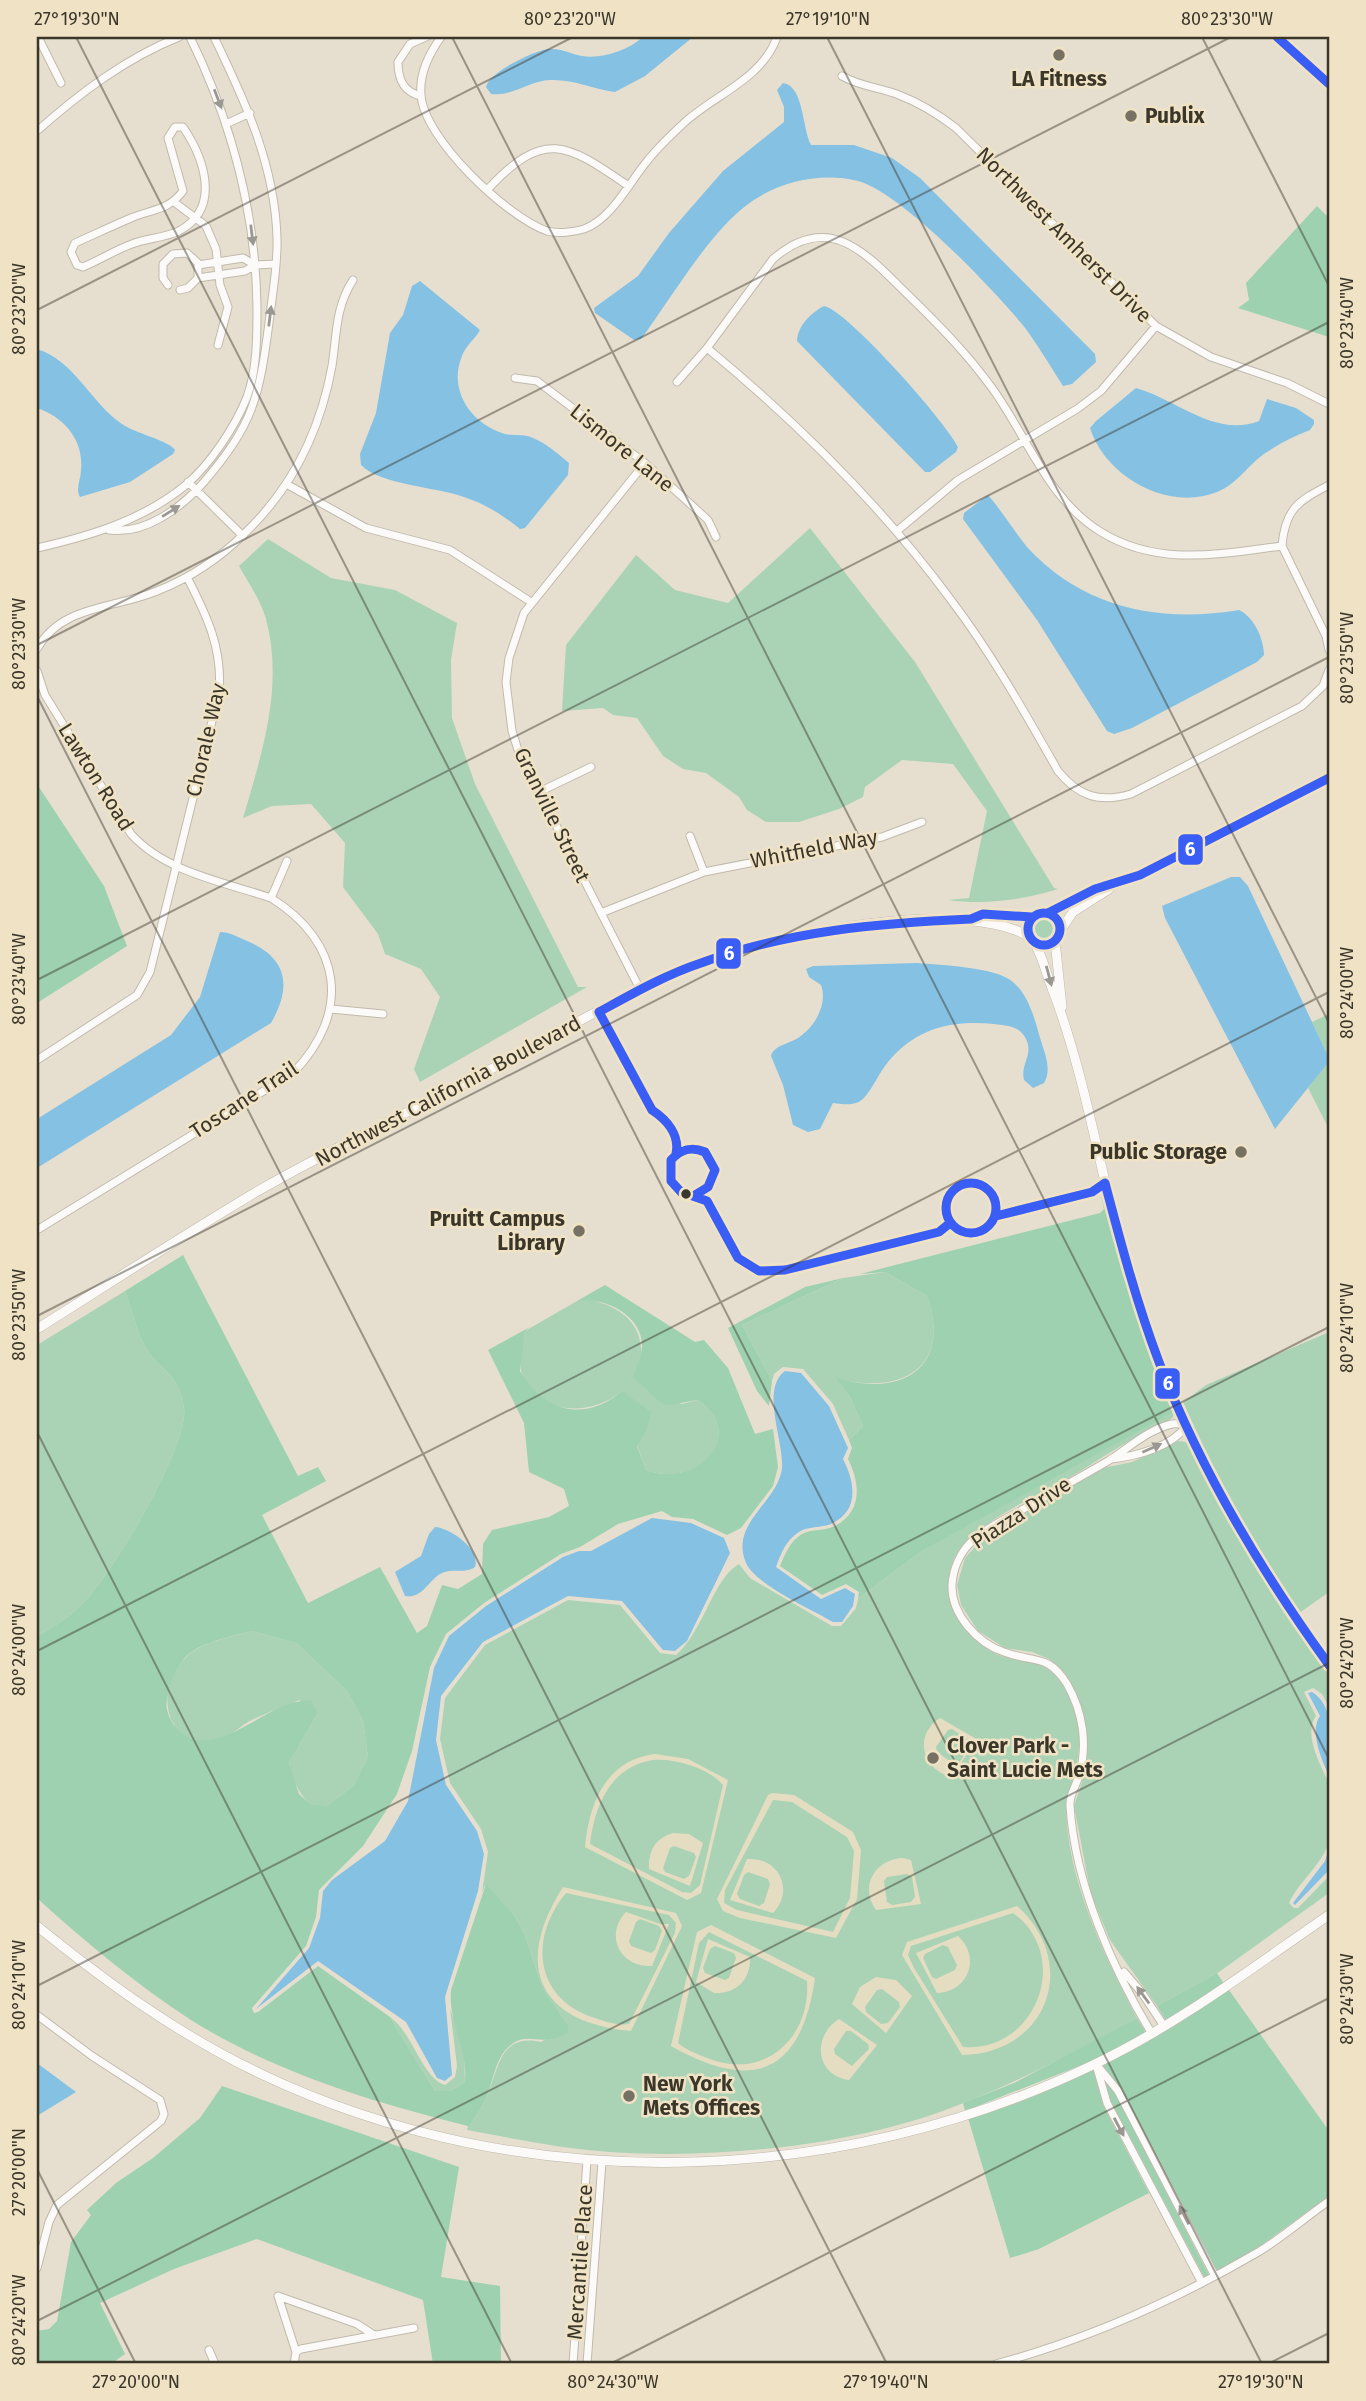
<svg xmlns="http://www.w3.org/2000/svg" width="1366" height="2401" viewBox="0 0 1366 2401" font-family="'Fira Sans',sans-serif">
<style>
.green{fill:#aad3b6}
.forest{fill:#9ed1b0;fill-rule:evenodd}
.sand{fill:#e5ddc1;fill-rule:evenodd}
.water{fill:#85c1e3}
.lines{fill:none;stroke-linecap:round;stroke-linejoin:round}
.minor-casing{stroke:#c0baad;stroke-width:9}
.tertiary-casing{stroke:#c0baad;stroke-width:10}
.minor{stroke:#fbfaf8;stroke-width:7}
.tertiary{stroke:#fbfaf8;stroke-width:9}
.bus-1-casing{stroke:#f0e3c5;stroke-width:14}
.bus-1{stroke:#395df5;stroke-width:9}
.oneway{fill:#9b9891}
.ticks{fill:none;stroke:#3b362a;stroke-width:2;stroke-opacity:0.45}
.poi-dot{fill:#777164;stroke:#f0e3c5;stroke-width:2.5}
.bus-dot{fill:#3b362a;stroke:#f0e3c5;stroke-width:2.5}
.labels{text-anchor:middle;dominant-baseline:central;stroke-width:5;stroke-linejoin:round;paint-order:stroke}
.poi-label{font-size:21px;font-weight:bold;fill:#3b362a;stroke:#f0e3c5;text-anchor:start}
.street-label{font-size:21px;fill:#3b362a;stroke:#f0e3c5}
.line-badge{stroke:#f0e3c5;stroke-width:2.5}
.badge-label{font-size:19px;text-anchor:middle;font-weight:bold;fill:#fff}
.neatline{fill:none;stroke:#3b362a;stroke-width:2.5}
.ticks-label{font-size:18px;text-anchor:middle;fill:#3b362a}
</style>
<rect width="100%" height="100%" fill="#e6dfcf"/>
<path class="green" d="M810 528 915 662 1054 888 1058 889 1076 883C1035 898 992 906 948 900L969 898 987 811 953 764 902 760 865 787 863 797 839 809 799 822H766L747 810 739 797 706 773 683 769 663 756 637 718 613 715 603 708 562 711 566 645 636 555 675 590 728 603Z
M268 539 331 578 395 590 457 623 451 660 452 718 475 784 578 987H587L420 1082 414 1069 440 997 421 969 385 954 378 934 343 887 345 843 311 804 272 806 243 818C262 753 284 687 266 619 261 601 248 582 239 566Z
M1033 929a10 10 0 1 1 20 0a10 10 0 1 1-20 0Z
M1329 1014V1058L1312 1022Z
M1329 1059V1129L1308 1088Z
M885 1272 927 1296C953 1368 900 1396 836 1378L850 1397 863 1426 849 1440 833 1404 803 1369 783 1367 774 1374 772 1381 742 1325 843 1278Z
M125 1291C131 1307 135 1325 142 1341 156 1370 178 1369 184 1408 189 1446 112 1574 84 1602 70 1617 55 1626 37 1636V1345Z
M585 1299C617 1304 644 1322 641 1357L681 1404 698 1400C750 1437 694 1489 646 1470L637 1445 645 1435 647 1424 622 1391C591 1417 538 1416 522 1374 518 1363 524 1342 525 1331L577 1301Z
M1329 1332V1592L1298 1614 1232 1508 1181 1404 1206 1385Z
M1174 1409 1173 1417 1168 1421C1132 1437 1101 1459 1067 1479 1035 1497 995 1514 968 1540 932 1574 951 1623 986 1648 1000 1658 1014 1659 1031 1662 1058 1666 1071 1696 1077 1720 1082 1741 1078 1763 1072 1783 1070 1790 1066 1796 1066 1803 1066 1878 1103 1953 1137 2018 1073 2053 1009 2087 940 2112 830 2151 678 2163 562 2147 530 2142 499 2136 467 2130 474 2119 482 2108 487 2096 499 2067 500 2033 541 2042L568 2025 542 1987 525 1935 514 1915 485 1885 482 1893 488 1852 481 1829 450 1783 440 1739 445 1698 485 1645 568 1600 620 1605 660 1653 676 1655C703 1632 714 1577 739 1564L750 1578 832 1626H841L856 1608 858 1599 919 1553Z
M1178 1441 1186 1442 1192 1447 1250 1555 1329 1672V1707L1322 1694 1313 1688 1304 1692 1316 1716C1303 1734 1320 1764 1328 1781 1331 1789 1331 1832 1329 1841 1323 1864 1299 1881 1289 1903L1294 1908H1298L1329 1876V1893L1219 1972 1157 2006 1110 1940 1091 1895 1074 1806 1083 1779 1087 1747 1085 1719 1077 1696 1064 1672 1049 1659 1032 1652 1005 1648 978 1631 961 1605 957 1585 965 1558 982 1539 1103 1468 1132 1462Z
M252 1631 296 1643 347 1691 363 1721 368 1757 353 1786 327 1806H311C298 1792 293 1781 289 1763L318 1713 299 1700C283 1708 265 1713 250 1721 237 1728 227 1740 212 1741 160 1744 156 1685 187 1656 204 1641 231 1637 252 1631Z
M450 2008 464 2053 465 2082 450 2091H435L390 2017C413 2033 422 2078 445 2085L455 2077 457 2066Z"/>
<path class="forest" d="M1317 206 1329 218V337L1238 308 1249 300 1246 283Z
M37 784 104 886 127 946 37 1003Z
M1104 1194 1157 1370 1173 1410 1171 1413 919 1553 858 1599 859 1592 846 1584 822 1595 780 1566C785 1554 790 1541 802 1534 811 1529 825 1531 835 1526 863 1511 860 1483 848 1459L852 1448 849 1440 863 1426 850 1397 835 1377C900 1399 953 1368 927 1296L885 1272 860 1274 1100 1213 1104 1209 1101 1195Z
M183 1255 298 1476 318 1467 326 1481 262 1515 308 1603 380 1567 417 1633 427 1626 442 1585 458 1589 482 1574 483 1544 492 1530 549 1517 569 1506 564 1489 529 1472 524 1423 488 1350 530 1327 525 1331 520 1371C544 1412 585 1423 622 1391L651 1412 645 1435 637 1446 646 1470C693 1489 750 1437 698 1400L669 1405 661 1403 633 1377C637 1366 642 1357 642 1345 642 1315 603 1296 577 1301L605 1285 695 1342 704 1340 728 1368 755 1434 773 1429 778 1467 773 1486 741 1528 727 1535 693 1519 672 1517 662 1511 618 1524 580 1547 561 1554 484 1603 446 1634 430 1667 412 1751 397 1794 363 1846 319 1890 316 1917 306 1946 252 2008 254 2013 258 2012 318 1966 390 2017 435 2091H450L465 2082C468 2049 448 2022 451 1990L486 1884 514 1915 525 1935 542 1987 568 2025V2033C543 2047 530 2033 515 2042 496 2053 494 2078 487 2096 482 2108 474 2119 467 2130L468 2126C372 2102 276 2073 191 2020 137 1985 84 1941 37 1898V1636C55 1626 70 1617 84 1602 112 1574 189 1446 184 1408 178 1369 156 1370 142 1341 135 1325 131 1307 125 1291ZM252 1631 296 1643 347 1691 363 1721 368 1757 353 1786 327 1806 311 1805 299 1794 289 1763 318 1713 311 1701C269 1695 212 1772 174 1725 169 1718 165 1708 167 1700 169 1685 174 1672 183 1660 197 1642 231 1637 252 1631Z
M843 1278 742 1325 772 1381 769 1406 757 1391 728 1328 805 1287Z
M1217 1973 1224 1984 1166 2021 1157 2006Z
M1229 1990 1329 2131V2196L1260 2246 1217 2271 1122 2089 1102 2065Z
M1137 2018 1146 2033 1097 2059 965 2111 963 2103 1014 2083Z
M1093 2069 1103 2105 1149 2193 1039 2249 1010 2258 968 2118Z
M1105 2081 1115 2093 1209 2275 1204 2277 1111 2102Z
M222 2086 459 2167 441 2277 500 2286 501 2364H433L423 2300 257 2239 174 2269 100 2303 125 2354 111 2364H37V2331L49 2329 57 2321 71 2242 91 2215 87 2210 116 2183 153 2158 200 2118Z"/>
<path class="sand" d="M940 1718 980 1741 978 1747 971 1748 952 1777C922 1770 913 1735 940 1718ZM952 1729 970 1741 971 1745 959 1763 954 1764 937 1752 936 1747 948 1730Z
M655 1754 688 1759 728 1780 701 1893 687 1900 585 1847C589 1803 606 1760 655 1754ZM653 1760C674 1758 709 1768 723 1785L700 1885 691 1893 682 1892 590 1844C595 1805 610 1767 653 1760Z
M772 1793 794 1795 853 1832 861 1850 857 1899 836 1938 740 1918 723 1911 717 1899 768 1795ZM773 1800 792 1802 847 1837 854 1851 850 1898 833 1932 737 1910 724 1903 725 1890Z
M673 1833 689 1834 703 1843 690 1886 649 1869C648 1850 656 1838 673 1833ZM674 1846 694 1853 696 1857 689 1876 684 1879 665 1872 663 1868 670 1848Z
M903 1858 911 1860 921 1904 876 1910C859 1887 875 1859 903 1858ZM907 1874 912 1877 915 1897 911 1902 892 1905 887 1902 884 1881 887 1877Z
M747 1859C779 1857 795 1890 773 1913L730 1900ZM748 1872 768 1879 770 1884 764 1903 759 1906 740 1899 737 1894 744 1875Z
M563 1887 676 1913 682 1926 631 2031C536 2022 514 1964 563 1887ZM566 1893 669 1915 676 1923 675 1933 629 2024C617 2026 603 2021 592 2017 534 1997 529 1937 566 1893Z
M1017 1906C1081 1963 1047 2054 962 2055L902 1955 907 1942ZM1013 1913C1073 1956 1036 2053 963 2047L914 1968 908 1955 911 1946Z
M626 1912 660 1924H669L652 1966C620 1968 604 1935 626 1912ZM640 1919 659 1926 662 1931 655 1950 651 1953 631 1946 629 1941 636 1922Z
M711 1925 815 1978C801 2075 752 2092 671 2046L697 1932ZM709 1932 807 1981C811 2039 763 2081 707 2058 697 2054 686 2050 678 2043L699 1943Z
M958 1936C981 1957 969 1992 937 1993L916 1953ZM943 1945 948 1947 957 1965 955 1970 936 1979 932 1977 923 1958 925 1954Z
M708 1939 750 1957C751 1979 737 1994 714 1993L696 1982ZM715 1946 734 1953 736 1958 729 1978 725 1980 705 1973 703 1968 710 1949Z
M876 1977 896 1980 912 1996 886 2033 852 2004 860 1987ZM882 1989 899 2002 900 2007 888 2023 881 2024 866 2012 865 2007 877 1990Z
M839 2019 877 2045 849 2080C815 2075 812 2036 839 2019ZM846 2031H851L868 2044 869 2049 852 2066 835 2054 834 2049Z"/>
<path class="water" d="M643 37H693L645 76 615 92C593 89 573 79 550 80 529 81 511 97 491 94L486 87C488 73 535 50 549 49 561 48 571 54 582 56 602 59 627 51 643 37Z
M783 83C804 86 802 128 811 145H854L892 158 920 178 1095 354 1096 362 1072 384 1063 386C1050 366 1037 343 1022 324 991 287 902 193 858 181 819 171 773 183 743 208 706 238 670 300 641 339L634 340 595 313 594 308 638 276 669 233 723 171 784 122V107L777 90Z
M420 281 480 330C476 338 466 345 462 356 448 389 470 422 502 433 512 437 524 433 533 438 546 443 558 454 569 463L568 475 525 528 520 529C503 515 485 504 464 497 437 487 380 485 361 465L360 454 376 413 390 333 403 315 412 286Z
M824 306C847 310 946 422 958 447L956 452 930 472H925L797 341C798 325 811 313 824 306Z
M37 349C75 361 90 402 122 424 134 433 170 441 175 450L173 454 130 482 80 497C75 488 81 480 81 470 84 440 64 417 37 408Z
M1136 388C1176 399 1215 438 1259 421L1267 399 1296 408 1314 420V424L1310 430C1295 436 1280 443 1267 452 1248 464 1238 484 1217 492 1167 512 1105 476 1090 428L1096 421Z
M988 495C1002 511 1013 530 1027 547 1084 609 1160 623 1239 610 1254 617 1264 639 1264 655L1257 662 1132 728 1114 734 1107 731 1037 620 963 519 964 513Z
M1231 877H1240L1248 886 1329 1058 1327 1064 1275 1129 1165 918 1162 906Z
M220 932C229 932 238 937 247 941 288 958 292 987 271 1023L37 1168V1119L171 1035 200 997Z
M917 963C941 965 996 967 1013 982 1030 997 1035 1021 1041 1041 1045 1054 1052 1070 1044 1083L1033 1088 1024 1080C1020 1064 1034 1055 1026 1039 1019 1025 1007 1026 994 1024 951 1020 916 1028 888 1062 879 1073 873 1088 864 1098 855 1107 843 1104 833 1103L820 1129 808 1132 793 1125 783 1085 771 1056C774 1045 789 1044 798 1038 815 1027 828 1004 821 985L809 977 806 969 813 966Z
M785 1371 801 1373 829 1406 848 1448 843 1459C855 1482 860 1511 831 1524 821 1528 808 1526 799 1532 786 1540 781 1553 776 1567L821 1599 845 1588 855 1594 853 1606 842 1622H833C811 1609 756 1585 746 1563 729 1523 778 1503 782 1468 784 1441 760 1389 785 1371Z
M652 1518 691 1523 724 1538 730 1553 687 1641 675 1651 663 1650 622 1601 568 1596 483 1642 441 1696 436 1740 446 1785 477 1831 484 1854 478 1891 445 1997 452 2075 445 2081 437 2078 406 2022 318 1961 256 2009 309 1948 320 1918 323 1891 332 1880 385 1841 408 1801 434 1668 449 1636 486 1606 563 1557 579 1551H591Z
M435 1527C450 1528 481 1549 475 1567 465 1574 453 1568 442 1573 428 1580 423 1599 405 1596L395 1572 421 1556 429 1534Z
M1312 1692C1338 1708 1329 1749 1329 1776 1322 1761 1309 1731 1320 1716L1308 1693Z
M1329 1848V1870L1295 1905 1293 1903 1325 1861Z
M37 2063 76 2092 37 2116Z"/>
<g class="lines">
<defs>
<path id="minor" d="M38 37 61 83
M441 37C429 54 419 73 421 95 424 139 507 217 547 231 558 234 574 232 584 229 612 219 630 181 648 160 659 146 672 134 685 122 716 94 762 79 777 37
M842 76C861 87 879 87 899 95 920 103 939 115 956 128L1156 326 1211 357 1287 383 1329 404
M421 96C403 92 398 79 398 62L410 44 426 37
M228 123 250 113
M175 127H183C204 158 222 208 179 231 164 238 147 238 132 244 115 250 100 260 83 267L77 265 71 252 75 243C93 235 112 226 131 218 152 209 168 211 183 191L168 138Z
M37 131C80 93 126 58 179 37
M488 189C544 129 566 143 627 185
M174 202 206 226 216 249 220 285 228 307 218 345
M198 265 243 258 255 265
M198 278 245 271 255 265 275 264
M168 285 163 278V264L173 254 187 253 198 263V278L188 288 180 290
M515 378 537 381 645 463 708 520 716 537
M677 382 707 348
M188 482 243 536
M288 485 366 528 450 550 531 602
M1329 485C1298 501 1285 509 1282 546L1326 636 1329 650
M109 530C145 535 181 508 204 482 254 423 259 398 269 323 272 296 278 266 277 238 275 165 245 101 214 37
M897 531 958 480 1077 409 1101 391 1156 326
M1282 546C1219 554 1158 567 1101 532 1048 500 1027 436 992 388 966 352 935 321 903 290 863 250 827 212 773 259L707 348C798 423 881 505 951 600 992 654 1025 713 1058 771 1079 797 1100 803 1131 794L1302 706 1323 686 1329 670
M37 548C90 536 144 520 187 484 211 463 235 427 247 397 257 370 257 336 257 308 256 211 232 123 190 37
M37 649C61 605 114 609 157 591 190 578 220 558 245 533 293 487 320 432 332 366 337 334 335 308 353 280
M37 671 45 695 131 834C165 872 224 882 271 898 342 942 352 1012 293 1073L37 1230
M539 792 591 767
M690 836 704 872
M271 898 287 861
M601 913 704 872 882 837 922 822
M641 991 519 753 512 731 506 682 509 658 524 613 645 463
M331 1009 383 1014
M37 1060 137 995 150 972 219 693C223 649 207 616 187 577
M1111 1459C1137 1456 1172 1447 1187 1425 1182 1424 1177 1423 1172 1424 1147 1430 1129 1448 1108 1461 1079 1478 1049 1494 1020 1511 1003 1520 985 1529 971 1542 960 1553 953 1569 952 1585 951 1614 977 1643 1004 1652 1033 1663 1048 1653 1067 1684 1083 1712 1088 1745 1079 1776 1076 1786 1069 1795 1070 1806 1075 1884 1112 1968 1152 2034
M1124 1972 1142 1993 1164 2026
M37 2015 92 2056 160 2100 164 2114 161 2121 57 2205 49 2222 37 2268
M1096 2064 1118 2091 1215 2276
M1097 2068 1107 2103 1202 2283
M209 2350 215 2364
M296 2352 278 2296 357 2324 374 2335
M294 2364 296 2352 301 2349 414 2328
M573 2364 587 2160
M587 2364 602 2162
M996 2364C1088 2339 1178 2299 1260 2251 1284 2236 1306 2217 1329 2201"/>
<path id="tertiary" d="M1048 913 1095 889 1140 875 1329 778
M971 919 983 914 1032 917 1039 913H1050L1060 926 1055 941 1046 946 1031 940 1027 930 1032 917
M1060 931 1073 912 1109 889
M1055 941 1062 1007
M1035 944C1043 958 1046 973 1052 988 1086 1077 1100 1173 1126 1265 1168 1408 1239 1546 1329 1665
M37 1329C110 1283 182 1236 256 1192 334 1147 416 1109 495 1067 565 1030 636 986 711 959 783 933 961 898 1028 936
M37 1926C107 1983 179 2035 261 2074 522 2198 838 2189 1097 2063 1180 2023 1253 1967 1329 1915"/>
</defs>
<use href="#minor" class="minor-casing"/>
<use href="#tertiary" class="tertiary-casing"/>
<use href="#minor" class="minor"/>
<use href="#tertiary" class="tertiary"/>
<defs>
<path id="bus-1" d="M1277 37 1329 84
M1048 913 1095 889 1140 875 1329 778
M1028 929a16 16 0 1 1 32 0a16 16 0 1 1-32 0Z
M676 1154C680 1135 667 1120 652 1110L599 1012C632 994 665 975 701 963 787 931 880 923 971 919L983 914 1032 917
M946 1208a25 25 0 1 1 50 0a25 25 0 1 1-50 0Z
M695 1195 708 1187 715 1170 705 1152C691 1146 681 1149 671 1160V1181L681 1192 707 1201 738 1258 759 1271 785 1270 939 1232 950 1223
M996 1216 1092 1192 1105 1183C1121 1244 1137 1304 1159 1362 1201 1471 1261 1571 1329 1665"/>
</defs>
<use href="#bus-1" class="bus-1-casing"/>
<use href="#bus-1" class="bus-1"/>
</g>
<defs><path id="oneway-solid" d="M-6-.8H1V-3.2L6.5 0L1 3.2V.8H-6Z" transform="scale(1.75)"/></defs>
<g class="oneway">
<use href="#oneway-solid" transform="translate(218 99) rotate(69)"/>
<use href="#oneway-solid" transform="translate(252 235) rotate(83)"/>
<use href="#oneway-solid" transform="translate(270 316) rotate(-83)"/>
<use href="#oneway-solid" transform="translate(171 511) rotate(-32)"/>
<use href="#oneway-solid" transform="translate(1049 976) rotate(75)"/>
<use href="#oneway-solid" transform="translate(1152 1448) rotate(-24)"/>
<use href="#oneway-solid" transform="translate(1143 1995) rotate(-126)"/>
<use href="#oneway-solid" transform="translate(1119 2127) rotate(62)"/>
<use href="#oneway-solid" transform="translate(1184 2215) rotate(-117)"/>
</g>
<path class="ticks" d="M76 37 1262 2364M452 37 1329 1759M827 37 1329 1023M1202 37 1329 286M37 310 573 37M37 645 1231 37M37 696 887 2364M37 980 1329 322M37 1316 1329 657M37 1432 512 2364M37 1651 1329 992M37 1986 1329 1327M37 2169 136 2364M37 2321 1329 1663M610 2364 1329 1998M1268 2364 1329 2333"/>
<g class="poi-dot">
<circle cx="1059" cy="55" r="7"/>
<circle cx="1131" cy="116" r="7"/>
<circle cx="1241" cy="1152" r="7"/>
<circle cx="579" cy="1231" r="7"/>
<circle cx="933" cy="1758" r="7"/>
<circle cx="629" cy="2096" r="7"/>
</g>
<circle class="bus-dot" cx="686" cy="1194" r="6"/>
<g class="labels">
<g class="poi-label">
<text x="1059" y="79" text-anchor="middle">LA Fitness</text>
<text x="1145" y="116">Publix</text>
<text x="1227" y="1152" text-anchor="end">Public Storage</text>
<text x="565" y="1219" text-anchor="end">Pruitt Campus<tspan x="565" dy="24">Library</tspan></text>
<text x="947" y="1746">Clover Park -<tspan x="947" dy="24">Saint Lucie Mets</tspan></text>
<text x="643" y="2084">New York<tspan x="643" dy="24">Mets Offices</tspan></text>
</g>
<g class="street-label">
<text transform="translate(1064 235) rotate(45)">Northwest Amherst Drive</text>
<text transform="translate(622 448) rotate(39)">Lismore Lane</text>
<text transform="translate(206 740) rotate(-77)">Chorale Way</text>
<text transform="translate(96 777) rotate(58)">Lawton Road</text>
<text transform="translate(552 815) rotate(64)">Granville Street</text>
<text transform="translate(814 849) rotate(-11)">Whitfield Way</text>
<text transform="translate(448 1091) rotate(-28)">Northwest California Boulevard</text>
<text transform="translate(244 1100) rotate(-33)">Toscane Trail</text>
<text transform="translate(1021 1513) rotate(-33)">Piazza Drive</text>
<text transform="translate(580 2262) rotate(-86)">Mercantile Place</text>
</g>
</g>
<g class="line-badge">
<rect x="1177" y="833" width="27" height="33" rx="7" fill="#395df5"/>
<rect x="715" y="937" width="27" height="33" rx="7" fill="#395df5"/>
<rect x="1154" y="1367" width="27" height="33" rx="7" fill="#395df5"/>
</g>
<g class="badge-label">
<text x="1190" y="856">6</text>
<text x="729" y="960">6</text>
<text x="1168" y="1390">6</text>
</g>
<rect width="1366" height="2401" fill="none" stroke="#f0e3c5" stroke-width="77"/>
<rect x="38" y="38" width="1290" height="2324" class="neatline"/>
<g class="ticks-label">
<text x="77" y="25">27°19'30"N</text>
<text x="570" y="25">80°23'20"W</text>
<text x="828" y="25">27°19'10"N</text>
<text x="1227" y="25">80°23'30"W</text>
<text transform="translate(19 309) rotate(-90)" y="6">80°23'20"W</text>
<text transform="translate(1347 323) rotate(-90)" y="6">80°23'40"W</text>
<text transform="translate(19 644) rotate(-90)" y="6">80°23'30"W</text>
<text transform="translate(1347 658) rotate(-90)" y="6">80°23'50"W</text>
<text transform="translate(19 979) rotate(-90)" y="6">80°23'40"W</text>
<text transform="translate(1347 993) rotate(-90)" y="6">80°24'00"W</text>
<text transform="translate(19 1315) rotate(-90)" y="6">80°23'50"W</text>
<text transform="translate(1347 1328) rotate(-90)" y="6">80°24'10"W</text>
<text transform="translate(19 1650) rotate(-90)" y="6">80°24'00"W</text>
<text transform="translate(1347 1663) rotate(-90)" y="6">80°24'20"W</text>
<text transform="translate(19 1985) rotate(-90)" y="6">80°24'10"W</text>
<text transform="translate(1347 1999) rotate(-90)" y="6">80°24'30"W</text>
<text transform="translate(19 2172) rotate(-90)" y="6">27°20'00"N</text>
<text transform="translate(19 2320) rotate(-90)" y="6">80°24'20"W</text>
<text x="136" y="2388">27°20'00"N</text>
<text x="613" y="2388">80°24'30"W</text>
<text x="886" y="2388">27°19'40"N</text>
<text x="1261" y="2388">27°19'30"N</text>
</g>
</svg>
